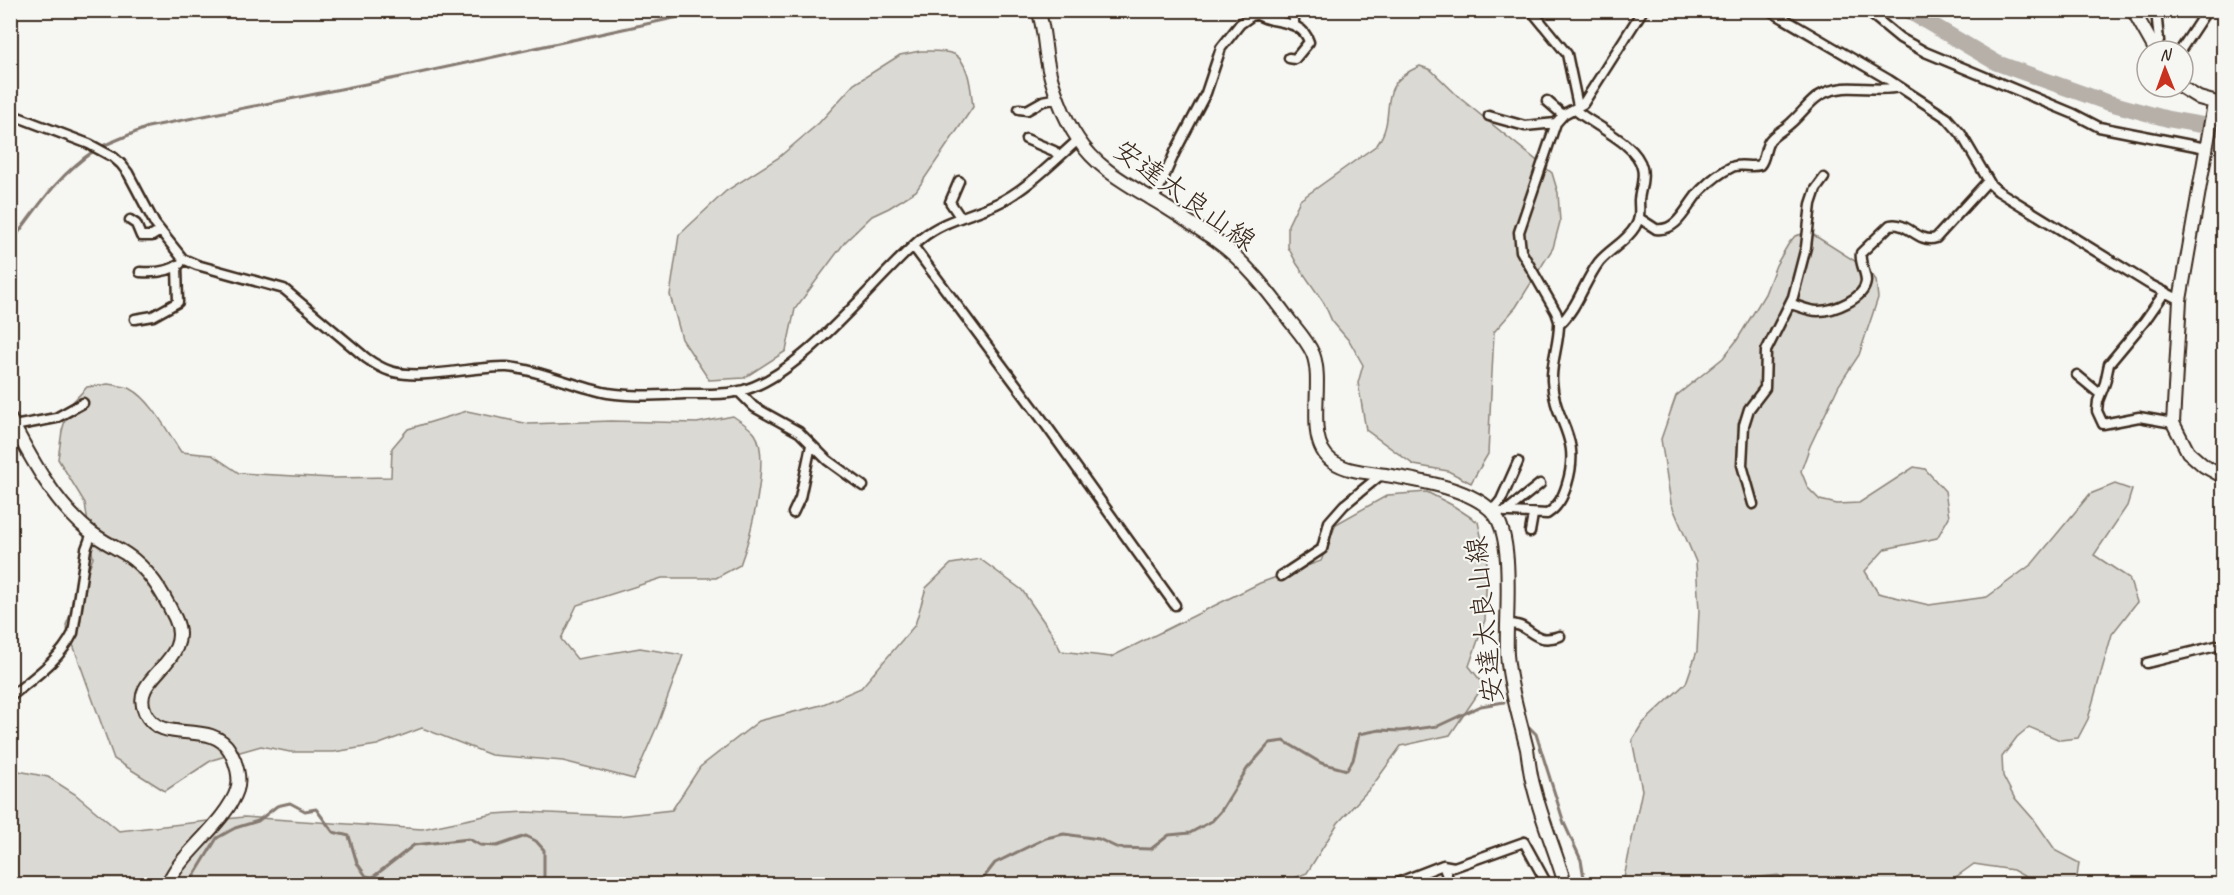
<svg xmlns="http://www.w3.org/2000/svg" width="2234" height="895" viewBox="0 0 2234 895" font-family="Caveat,'Klee One',sans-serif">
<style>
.green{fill:#dad9d3;stroke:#8a8278;stroke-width:1.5}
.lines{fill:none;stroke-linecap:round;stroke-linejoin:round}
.stream{stroke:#857a71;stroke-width:3}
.river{stroke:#b6b0a9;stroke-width:16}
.street-casing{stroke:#3b2a1e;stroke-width:13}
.secondary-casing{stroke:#3b2a1e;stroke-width:16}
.street{stroke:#f6f6f2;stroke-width:8}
.secondary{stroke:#f6f6f2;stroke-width:12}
.labels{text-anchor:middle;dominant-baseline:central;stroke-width:4.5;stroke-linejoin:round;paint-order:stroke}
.street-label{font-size:28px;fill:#3b2a1e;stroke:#f6f6f2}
</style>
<rect width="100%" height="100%" fill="#f6f6f2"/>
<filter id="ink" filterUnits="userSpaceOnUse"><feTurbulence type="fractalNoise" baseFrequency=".0167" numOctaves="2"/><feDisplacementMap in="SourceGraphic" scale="12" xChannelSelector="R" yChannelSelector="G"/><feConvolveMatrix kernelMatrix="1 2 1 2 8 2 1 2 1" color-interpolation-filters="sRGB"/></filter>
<g filter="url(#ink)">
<path class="green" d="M920 51C930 51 944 50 954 54 970 63 971 92 973 107L916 191 889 208 872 216 845 242 795 309 786 351 744 378 709 380 682 339 670 295 679 235 726 191 778 158 819 123 854 84 900 55Z
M1420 66 1431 70 1461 99 1552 173 1558 193 1560 222 1553 248 1516 307 1494 332 1488 454 1471 483 1448 471 1414 465 1366 430 1358 383 1363 365 1350 342 1332 321 1324 303 1297 264 1288 247V225L1300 200 1377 145C1400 113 1371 87 1420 66Z
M1809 232 1869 270 1876 280 1878 298 1859 355 1839 385 1810 446 1801 471 1808 488 1820 500 1837 504 1859 503 1914 467 1925 469 1945 491 1949 517 1937 538 1885 549 1865 571 1878 593 1929 605 1987 597 2032 564 2090 494 2115 484 2132 490 2127 506 2094 555 2129 578 2137 602 2112 634 2088 719 2078 738 2060 740 2029 727 2017 737 2002 757 2003 776 2014 797 2035 821 2056 851 2079 863 2076 884H2038L2013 870 1974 864 1946 884H1626L1624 878 1642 790 1632 740 1642 724 1686 683 1697 651 1699 611 1696 562 1671 503 1661 439 1676 396 1723 358 1737 340 1765 294 1776 265 1789 243 1795 236Z
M108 384C115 385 125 386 131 389 152 400 168 433 181 452L212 455 239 473 333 478 391 477 392 448 408 429 467 411 529 424 611 421 697 423 733 416C740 421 750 427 755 434 771 457 750 539 740 565L716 578H662L577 605 561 639 577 659 640 648 683 655 658 724 634 779 563 761 491 755 422 728 377 745 334 752H290L261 746 212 760 165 791 114 759 66 625 93 558 85 503 58 459 62 431 69 406 87 387Z
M1427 492 1452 505 1478 522 1487 563 1485 620 1469 666 1484 685 1450 735 1401 746 1373 785 1338 823 1307 873 1280 884H11L10 773 14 770 48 777 75 794 119 831 244 817 422 829 494 814 525 812 617 816 672 810 700 767 759 721 821 705 861 688 915 625 926 588 951 564 980 559 1022 590 1051 632 1061 651 1111 657 1260 583 1321 561 1336 524 1388 495Z"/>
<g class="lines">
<path class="stream" d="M100 147 148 127 401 77 711 10
M10 244C38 207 56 177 95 150
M1526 724 1536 734 1564 823 1581 860 1585 884
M52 884C63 878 95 877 105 884
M189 884 217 838 235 828 258 821 277 806 290 803 305 811 316 809 333 832 349 836 357 863 366 876 373 877 414 845 469 839 480 845 497 846 526 836 536 841 544 850V879L537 884
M981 884V881L995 863 1046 838 1064 834 1099 839 1118 848 1151 849 1169 835 1190 833 1212 821 1221 811 1247 769 1270 743 1284 741 1321 763 1347 770 1353 760 1359 734 1380 730 1400 731 1438 726 1481 706 1504 702
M1750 884 1757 878 1778 876 1793 884"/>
<path class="river" d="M1907 10 1997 63 2106 102 2168 119 2224 129"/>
<defs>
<path id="street" d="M1531 10 1567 54 1578 106
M1769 10 1889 80 1947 118 1961 134 1991 185 1998 191 2149 284 2180 300
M1866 10 1900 38 1925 52 2074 114 2099 127 2206 148
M1254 13C1269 25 1302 17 1309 42L1295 59 1289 58
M1294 25V10
M2156 50 2159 41 2156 10
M2180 51 2207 10
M1547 101 1563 115
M1019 109 1027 110 1043 101 1059 98
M10 114 89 144 113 157 121 164 128 173 155 224 183 259 197 265 284 289 366 358C373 363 381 368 390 371 422 381 472 366 507 367 537 369 576 387 608 393 634 397 660 395 685 394 702 394 719 395 735 392 797 383 873 279 922 238 944 220 970 216 996 204 1025 191 1054 161 1078 140
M1489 116 1525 126 1556 123
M1026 139 1054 151 1059 157
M959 181 950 202 960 217
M1154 200 1175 152 1206 93 1221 48 1240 24 1260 10
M1639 218 1656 229C1679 232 1687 204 1701 190 1709 182 1721 172 1732 167 1740 163 1751 168 1760 165 1766 158 1764 148 1770 140 1776 133 1785 129 1792 122 1811 104 1815 91 1844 88 1862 87 1883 91 1900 87
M130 220 136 224 141 236H152L160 231
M913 246 1041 418 1175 605
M140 272C153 273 169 272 180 264
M2165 292 2144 322 2109 364 2105 383 2098 401 2097 411 2103 424 2139 417 2173 423
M1791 304C1799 306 1808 311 1818 311 1833 311 1865 299 1866 281 1866 271 1859 263 1861 253L1890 225C1908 221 1918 244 1936 238L1988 181
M135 319 153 316 178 302 177 266
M1560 324C1578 307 1584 282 1599 262 1610 249 1626 242 1635 227 1641 218 1639 210 1639 200 1640 190 1645 178 1642 168 1637 143 1592 125 1574 109
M2077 375 2100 394
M739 392 754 407 799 432 827 460 863 486
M14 426 56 418 83 403
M1753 504 1742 465 1744 425 1749 409 1765 388 1766 351 1793 297 1806 247 1811 204 1816 189 1824 178
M1492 511 1547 514C1558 507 1563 497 1567 484 1582 435 1554 423 1552 381 1551 361 1560 341 1559 321L1556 312 1521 251 1519 232 1556 123 1564 114 1583 104 1643 10
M1492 511 1501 500 1518 462
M1505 512 1540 484
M793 513 800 498 811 445
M1530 532 1533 515
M1281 576 1322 549 1329 522 1344 505 1382 474
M1506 624C1532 622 1530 646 1560 636
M2147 663 2224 644
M10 697C33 678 60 660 73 633L86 549 92 533
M1394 884 1443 865
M1450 884 1443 865 1454 867 1524 842 1547 884"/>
<path id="secondary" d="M1038 10C1044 26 1044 44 1047 60 1051 84 1064 119 1078 139 1096 167 1124 182 1152 199 1173 211 1193 225 1214 239 1244 260 1268 291 1290 321 1298 331 1308 342 1313 354 1325 385 1303 440 1332 461 1348 472 1367 472 1386 475 1417 480 1476 489 1495 515 1515 542 1505 620 1507 655 1510 687 1519 717 1527 749 1529 762 1530 775 1534 788 1542 821 1556 852 1565 884
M2133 10 2156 51
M2181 87 2199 98 2224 105
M2214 104 2180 300 2173 423 2188 452 2204 466 2224 477
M10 419C31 458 53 501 88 530 100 540 113 546 126 554 149 569 163 593 175 618 196 662 128 676 145 712 161 747 211 718 230 751 236 762 241 778 237 790 229 815 195 844 179 865 174 871 171 878 167 884"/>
</defs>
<use href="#street" class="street-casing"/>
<use href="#secondary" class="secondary-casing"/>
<use href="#street" class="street"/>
<use href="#secondary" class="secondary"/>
</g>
</g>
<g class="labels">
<g class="street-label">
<text transform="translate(1185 195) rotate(36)">安達太良山線</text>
<text transform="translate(1484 620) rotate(-96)">安達太良山線</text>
</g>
</g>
<rect width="2234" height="895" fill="none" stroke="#f6f6f2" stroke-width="36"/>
<rect x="18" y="18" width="2198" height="859" fill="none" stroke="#3b2a1e" stroke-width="2" filter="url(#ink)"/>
<g transform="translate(2165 69) rotate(359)"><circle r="28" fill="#f6f6f2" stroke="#aba49d" stroke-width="1.5"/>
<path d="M0-4.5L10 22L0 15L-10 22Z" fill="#c8321e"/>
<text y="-9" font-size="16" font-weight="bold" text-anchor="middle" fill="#3b2a1e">N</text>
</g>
</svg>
